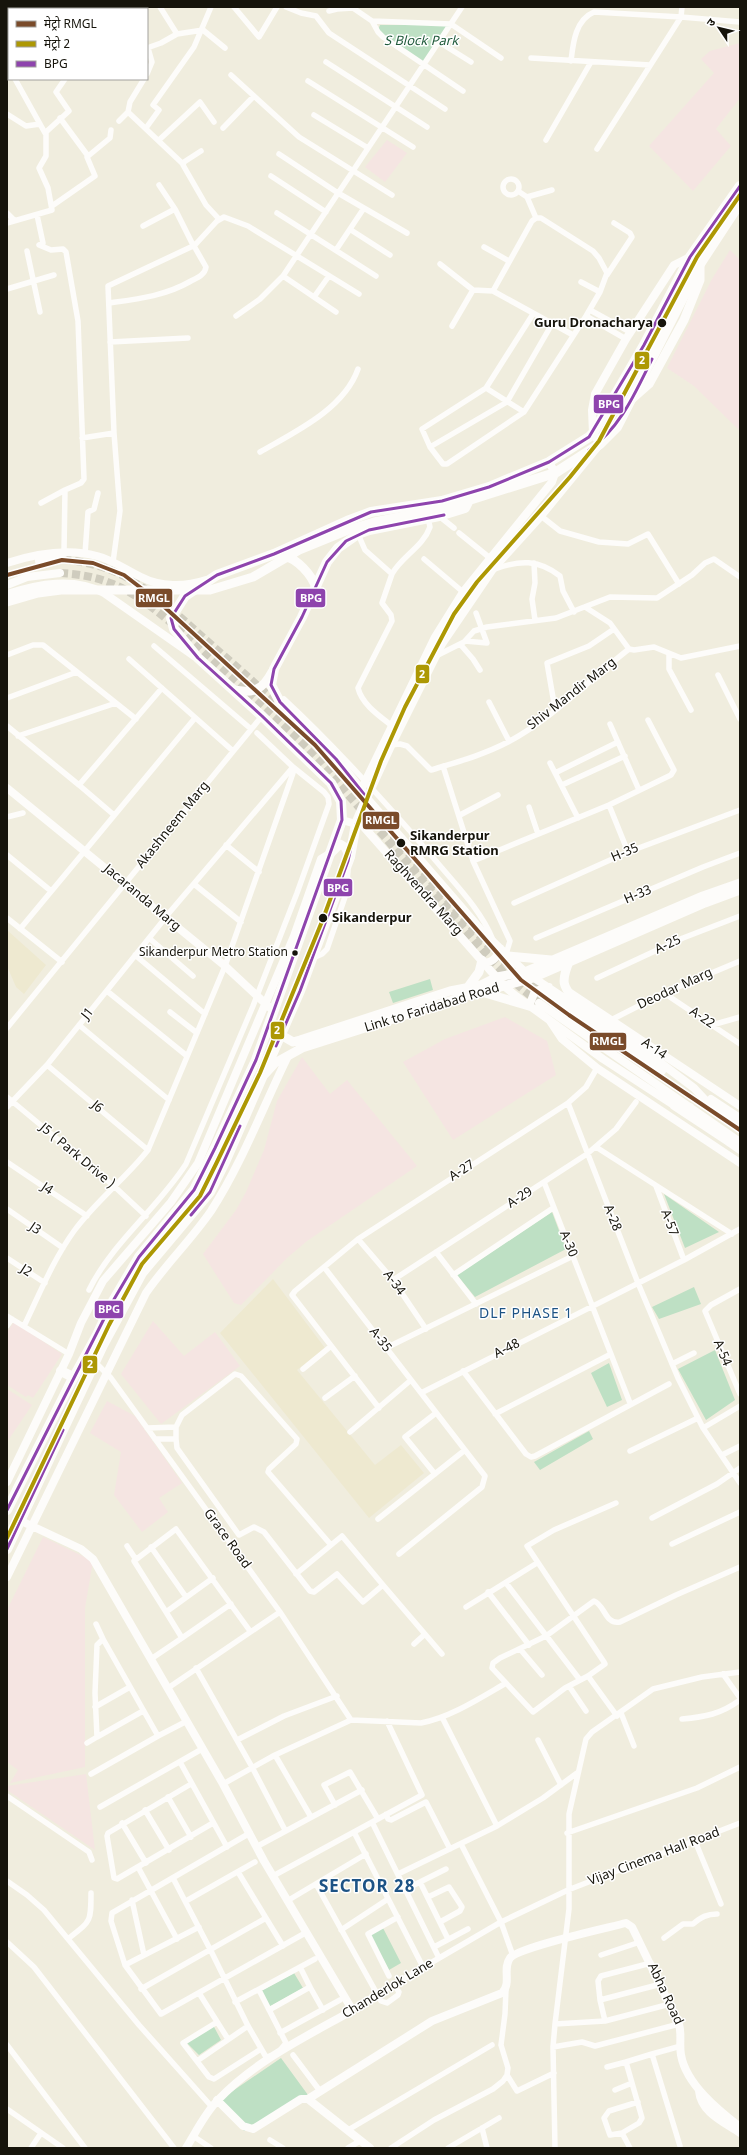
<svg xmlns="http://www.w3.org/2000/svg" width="747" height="2155" viewBox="0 0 747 2155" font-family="Georgia,'Noto Sans Devanagari',serif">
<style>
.commercial{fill:#f5e5e2}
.built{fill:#eee9d0}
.green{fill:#bee0c4}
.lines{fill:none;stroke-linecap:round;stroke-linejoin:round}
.secondary-tunnel{stroke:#cfccbe;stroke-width:8;stroke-dasharray:8 4;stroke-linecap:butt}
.street{stroke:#fdfcfa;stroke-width:5.5}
.secondary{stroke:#fdfcfa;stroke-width:8}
.primary{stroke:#fdfcfa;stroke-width:9}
.highway{stroke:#fdfcfa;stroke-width:10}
.bus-1-casing{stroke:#fff;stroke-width:6}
.bus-1{stroke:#8e44ad;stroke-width:3}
.metro-1-casing{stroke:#fff;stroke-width:7}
.metro-2-casing{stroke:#fff;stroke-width:7}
.metro-1{stroke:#7a4b2a;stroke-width:4}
.metro-2{stroke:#ad9804;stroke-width:4}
.stop-dot{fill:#16140b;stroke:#fff;stroke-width:1.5}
.labels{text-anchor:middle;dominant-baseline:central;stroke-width:3;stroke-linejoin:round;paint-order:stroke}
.bus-label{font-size:12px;fill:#16140b;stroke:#fff;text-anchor:end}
.park-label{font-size:13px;font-style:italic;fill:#215b3c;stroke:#fff}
.stop-label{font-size:13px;font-weight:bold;fill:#16140b;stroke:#fff;text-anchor:start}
.street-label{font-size:13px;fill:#16140b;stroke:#fff}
.neighbourhood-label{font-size:14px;letter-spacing:1px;fill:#1d5385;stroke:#fff}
.district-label{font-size:17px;font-weight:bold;letter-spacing:1px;fill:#1d5385;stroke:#fff}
.line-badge{stroke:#fff;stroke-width:1.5}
.badge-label{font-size:11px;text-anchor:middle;font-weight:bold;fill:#fff}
</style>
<rect width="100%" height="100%" fill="#f0edde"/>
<path class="commercial" d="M740 43V98L716 129 731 146 693 191 649 146 714 73 701 59 710 51Z
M387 140 407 153 385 182 365 167Z
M730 250 740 260V431L694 386 667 368 712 279Z
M505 1017 547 1041 556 1075 453 1140 403 1062 445 1039Z
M302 1057 330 1094 347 1080 417 1166 307 1241 287 1258 241 1305 234 1303 203 1254 236 1210 246 1192 264 1150 277 1101Z
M153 1321 184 1356 215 1332 240 1366 161 1424 121 1374Z
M14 1322 62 1354 33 1398 28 1395 26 1397 7 1385V1332Z
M7 1389 32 1405 7 1442Z
M107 1401 135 1416 182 1483 159 1498 168 1512 142 1532 114 1495 121 1452 90 1433Z
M43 1537 93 1561 85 1608V1767L10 1783 18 1770 7 1762V1610Z
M86 1774 95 1850 7 1790V1786Z"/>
<path class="built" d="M7 930 46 965 24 994 16 987 7 966Z
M273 1279 325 1348 297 1370 375 1465 401 1445 424 1473 369 1518 220 1333Z"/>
<path class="green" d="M380 25H453L425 63 377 32Z
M430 979 433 990 393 1003 389 992Z
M664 1194 719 1232 685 1248Z
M552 1212 566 1249 475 1297 457 1275Z
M694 1287 701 1304 659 1319 652 1307Z
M715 1350 735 1400 706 1420 678 1369Z
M609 1363 622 1400 607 1407 591 1373Z
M589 1431 593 1439 540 1470 534 1462Z
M383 1928 401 1963 389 1970 370 1935Z
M294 1973 303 1988 269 2007 261 1991Z
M213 2025 221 2040 199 2055 186 2042Z
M281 2058 308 2095 244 2131 221 2099Z"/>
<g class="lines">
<path class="secondary-tunnel" d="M63 559C83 562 103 565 122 575 153 591 180 617 206 640 231 662 257 684 281 708
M60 573C79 574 96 577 113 584 148 598 188 638 216 664 250 695 285 725 317 759L486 954 508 977 539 1003
M370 807 432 882 493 951 516 972 545 993"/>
<path class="street" d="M160 7 177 34 203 30 225 48
M234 7 259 37 277 7
M286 7 301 13 316 16 329 33 445 109
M329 11 337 9 353 8 372 21 451 24 501 58
M372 21 378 32 383 37 463 91
M439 42 471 62
M147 48 161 43 177 34
M531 58 650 65
M571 61C573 44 575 20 594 12L681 17 740 22
M326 62 427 127
M7 71 9 73
M147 74 152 62 148 48
M231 75 254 96
M15 79 45 133
M308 81 413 147
M128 112 183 164
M7 114 26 126 40 124
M314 115 368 148
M60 118 88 156
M119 121 128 112 130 102 144 79
M146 128 159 110 153 105 194 47 211 7
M223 128 254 96 299 137 392 195
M159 140 200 102 214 122
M546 140 591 62
M597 149 681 17 682 7
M201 151 184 162 183 165 206 205 219 219
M279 154 338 193 407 233
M271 176 326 212
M503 187a8 8 0 1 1 16 0a8 8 0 1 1-16 0Z
M159 185 175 209 194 247
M518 191 527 197 536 218
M527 197 552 190
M52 206 95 176 87 157 110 138 111 130
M7 213 14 220
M277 213 376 276
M37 215 43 243 39 245 51 250 63 249 66 252 78 321 84 479 81 483 65 490 64 552
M7 223 52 210 48 188 39 168 46 156V132L69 111 56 92 65 79
M143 226 175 209
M351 230 390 255
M484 247 509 261
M336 250 364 208
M27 251 40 312
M440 264 473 290 493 291 573 335
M607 275 632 237 630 233 614 223
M283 276 336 312
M581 282 600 292
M7 289 54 275
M493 291 532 221 536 218H541L593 251 599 258 607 273 600 292 586 316 524 412 447 464H443L430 447 422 429 486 388 533 314
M314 297 329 276
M109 303C138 299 165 296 191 281 197 278 205 275 206 267L194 246 217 221 224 217 248 226 359 294
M590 310 630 332
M236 316 260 299 283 276 462 7
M586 316 626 339
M452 326 473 290
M110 342 188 338
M486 388 524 412
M82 438 114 433
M430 447 507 402 552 324
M260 452C295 432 344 409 358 369
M41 503 65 490
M439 516 454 528
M541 516 560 531 599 542 628 544 648 534 679 584
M459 533 490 558
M358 534 365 550 392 574 382 603 391 615 392 621 358 688C362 704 378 715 391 725
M85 554 88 512 94 509 98 493
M424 559 463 592
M113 562 120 511 114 433 108 286 193 246
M534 563 535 583 532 599 535 620
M495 569C520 560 538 559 560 576L563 591 574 612
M392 574C402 556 423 547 430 527L428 518
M585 607 610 623 629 649
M465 641 487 643 476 613
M460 644 473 659 480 670
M154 646 251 729
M7 655 33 645H43L77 672 7 698
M669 655V669L691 710
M436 656 464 642 474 631 487 627 556 618 610 597 657 598 692 575 705 563 714 559 740 577
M129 659 233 751
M77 672 136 719
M718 675 740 719
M284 699C339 750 388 805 436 861 456 885 481 910 493 940
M489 702 509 741
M555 709 547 663 589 646 614 629
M610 724 639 790
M7 726 79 785
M18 736 116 703
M390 745 400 744 407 746 431 770C457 762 483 755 508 742 553 718 589 680 629 649L634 650 654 647 681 658 740 646
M550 763 578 818
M443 766 473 861 510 941 506 954
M555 773 618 742
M562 785 625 756
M609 805 628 852
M529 807 538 834
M114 815 79 785 162 688
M460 815 498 795
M7 817 23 813
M226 845 259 872
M7 855 51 891
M473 861 609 805 671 775 674 770 648 720
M194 884 241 922
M514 903 628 852 740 810
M169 913 293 767 257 733
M7 918 62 962
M20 929 195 718
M149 938 193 976
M536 938 703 867 740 853
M135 955 205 1014
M313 958 322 954 327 949 346 894 348 871
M597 978 683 938 740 916
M107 991 187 1056
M664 993 740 1044
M170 1012 197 1033
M611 1020 664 993 740 961
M79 1025 169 1100
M712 1025 740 1017
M7 1028 262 716
M47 1065 148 1150
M7 1097 115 1187 146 1216
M568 1103 638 1283 678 1378 703 1428 740 1483
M7 1107 47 1065 166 917
M596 1147 732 1234
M7 1162 87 1216
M544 1182 630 1403
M656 1186 684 1260
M7 1209 63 1248
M358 1239 393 1280 426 1329
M436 1252 476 1304
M7 1258 45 1283
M324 1267 485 1476 482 1487 399 1554
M453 1275 553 1208
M393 1280 587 1154 616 1129 636 1102
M740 1289 711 1305 705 1311 740 1394
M89 1290C112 1243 157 1209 186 1164L253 1006 297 893 329 804 328 797 324 792 293 767
M7 1316 69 1354
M7 1326 12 1319
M24 1326C39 1295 53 1260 74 1231 95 1202 125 1179 148 1150L225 966 293 773V767
M386 1348 573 1256
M96 1363 111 1378 280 1612 351 1720
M672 1364 694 1353
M303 1369 331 1346
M463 1371 526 1454 531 1457 535 1456 669 1384
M421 1393 684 1260 740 1229
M325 1398 355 1376
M379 1408 292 1295 295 1291 358 1239 568 1103 586 1087 597 1068
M495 1414 611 1354
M147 1428 176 1427
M703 1428 740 1406
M350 1432 411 1380
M155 1439H176
M630 1451 698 1418
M722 1455 740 1446
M435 1474 405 1437 436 1413
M616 1503 554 1530 527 1546 604 1662 605 1664 588 1676 565 1688 533 1712 492 1668 493 1663 500 1658 546 1636 594 1601C605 1605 605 1625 620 1622L676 1595 740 1567
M652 1518 717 1484 740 1468
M378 1519 465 1450
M672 1544 740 1512
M127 1546 135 1558
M151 1547 186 1597
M296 1574 342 1536 383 1585 363 1602 337 1574 314 1592 310 1591 264 1532 254 1527 239 1535 177 1448 176 1439V1427L182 1415 235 1374 241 1376 297 1439 296 1444 269 1469 268 1472 331 1545
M506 1583 580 1680
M383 1585 442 1654
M488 1592 529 1645
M466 1607 537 1563
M166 1612 134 1561 176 1529 250 1631
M96 1624 103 1639
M182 1638 231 1604
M414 1644 425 1634
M520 1649 542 1675
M151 1659 182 1638 166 1612 213 1578
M196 1668 252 1767 285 1830
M723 1674 740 1698
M588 1676 617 1716
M569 1686 586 1711
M168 1688 280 1612
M95 1707 130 1687
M143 1711 97 1737 95 1693 97 1645 103 1639 158 1736 187 1721
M621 1713 634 1746
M442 1717 497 1826
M682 1719C705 1717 721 1714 740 1700
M237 1740 284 1716 337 1696
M538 1740 561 1785
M87 1743 97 1737
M275 1755 311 1817
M180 1762 227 1847
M91 1774 158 1736
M191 1784 108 1833 107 1836 114 1878 117 1879 213 1823
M223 1784 275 1755 351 1720 421 1723C451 1717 480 1698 506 1683
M7 1796 89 1852 92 1860
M168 1797 191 1837
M335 1805 324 1785 350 1772 378 1819
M100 1807 202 1749
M145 1810 169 1850
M386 1814 388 1819 391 1820 426 1802 450 1849
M372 1822 439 1958
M122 1823 146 1863
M354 1832 423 1967
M250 1833 112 1913 111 1921 125 1965 161 2014 307 1932
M567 1833 697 1788 740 1767
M695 1841 721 1904
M461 1844 501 1922 513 1956
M256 1847 362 1790
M138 1867 177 1939
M238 1872 283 1946
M398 1874 497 1826 543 1798 577 1773
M273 1876 422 1795 387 1721
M173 1878 211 1951 248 2026 266 2057 271 2056
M7 1881 27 1895 44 1910 139 2025 212 2107
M420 1882 448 1939
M316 1884 381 2001 387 2003 398 1995 399 1992 394 1985
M406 1889 446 1869
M428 1897 449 1887 462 1907 460 1911 440 1922
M132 1900 144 1955
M186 1901 255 1862
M287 1901 366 1854
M341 1930 388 1899
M69 1938C91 1921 91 1922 91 1893
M664 1938 683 1924H693C701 1917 707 1914 717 1914
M7 1942 34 1967 174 2148
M434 1947 468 1929
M601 1955 640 1942
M125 1965 199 1927
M389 1976 368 1934 398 1917
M310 1987 323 2010
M141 1989 266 1918
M259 1990 286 2043 281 2049
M199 1993 228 2039
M600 2000 598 1981 601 1976 651 1963
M235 2002 315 1959
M269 2010 310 1987 300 1967
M350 2010 501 1922 568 1890 740 1823
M605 2021 600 2000 661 1984
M217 2022 183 2043 209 2077 214 2079 261 2049
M555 2024 569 1909V1814L586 1739 592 1732 653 1689 702 1677 740 1672
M280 2033 340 2000
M7 2045 85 2148
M553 2047 582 2042 595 2046 679 2024
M293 2055 320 2091
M197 2061 248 2026
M607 2067 626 2062
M507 2075 517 2091 554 2073
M615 2090 632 2083
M7 2109 63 2148
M482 2128 487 2148
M348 2130 492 2045
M622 2133 639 2123 642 2118 626 2062 652 2054
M193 2136 211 2148
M270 2140 283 2148
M680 2146 652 2054 681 2046
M31 2148 41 2133
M348 2148 360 2141
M391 2148 434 2120 493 2089 503 2081 507 2075 508 2068 501 2045 505 2014 506 1989
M448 2148 499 2118
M555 2148 553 2047 555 2024 605 2021 670 2004
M630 2148 622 2133 610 2135 604 2118 609 2111 638 2102"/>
<path class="secondary" d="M690 257 674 265 626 339 595 394 592 410 593 433 600 444 541 516 493 569 442 644 391 746 367 798 484 933 525 972 653 1057 694 1088 709 1104
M39 561 63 559
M7 563C35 554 67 548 97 556 113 560 126 570 141 577 160 587 185 587 206 580
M7 585 27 577 60 573
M7 594C39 584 73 577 104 593L194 656
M7 788 225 966 269 1007
M361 790 435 637 463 592 552 482 555 473 549 462
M342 820 363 826 504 986 516 996 603 1059 672 1104 690 1107
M484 963C494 962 497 957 500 948
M569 992 740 1106
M545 993 662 1071
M539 1003 740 1142
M529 1006 535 991 549 987
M550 1021 562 1039 597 1068 740 1163
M711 1099 740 1118
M704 1101 740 1125
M674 1106 727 1141
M725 1137 727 1141 740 1150
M7 1482 69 1354 81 1323 103 1281 171 1202 198 1163 294 936 321 859 331 853
M21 1521 81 1549 93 1559 223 1784 264 1861 350 2006 348 2013C303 2038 254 2062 218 2100 205 2113 196 2132 186 2148
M7 1577 146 1293C166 1264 191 1240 211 1211 242 1163 263 1107 288 1056
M699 2091C701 2113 724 2122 740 2133
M308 2099 370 2148
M217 2100 243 2126 253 2129 301 2099H308L432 2021 502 1993C512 1983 502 1969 510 1958 519 1947 607 1928 626 1923L632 1927 679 2024C682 2035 679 2044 681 2055 686 2084 718 2110 740 2127"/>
<path class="primary" d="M632 399 649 384 684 320 700 280V264
M283 556C297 558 312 575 316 588
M7 602 38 593 61 590H210L253 577 299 550 348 530 374 522 444 508 469 500
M234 690C254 694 263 689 272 672
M331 853 340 844 345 847 350 857
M508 956 551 960
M569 962C559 986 565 987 579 1007
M468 987 479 972 482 960
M485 993 529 1006
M281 1035 293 1042 300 1040 450 991 481 985 497 977 525 972 703 896 740 883
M265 1074 275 1063 302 1048 459 998 533 978 705 903 740 890"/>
<path class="highway" d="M61 1371 73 1377
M7 1510 70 1384 97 1335 113 1301 139 1257 194 1190 215 1148 256 1060 342 820 341 801 331 783 262 716 198 658 174 629 171 618 185 596 217 575 274 554 347 521 371 512 442 501 489 487 549 462 589 437 593 433 644 345 690 257 740 186
M7 1549 103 1345 142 1273 210 1192 225 1162 300 991 350 857 356 824 367 798 336 759 280 702 271 685 274 669 302 617 327 562 338 548 358 534 369 530 439 516 465 508 469 500 555 473 600 444 617 427 700 264 740 203"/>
<defs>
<path id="bus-1" d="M589 450C621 427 635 393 652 359
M276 1046 300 991 348 861 356 824 367 798 336 759 280 702 271 685 274 669 302 617 327 562 346 541 369 530 444 515
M191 1215 210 1192 240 1126
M7 1510 113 1301 139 1257 194 1190 215 1148 256 1060 342 820 341 801 331 783 262 716 198 658 174 629 171 618 185 596 217 575 274 554 371 512 442 501 489 487 549 462 589 437 644 345 690 257 740 186
M7 1549 63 1430"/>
</defs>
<use href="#bus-1" class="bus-1-casing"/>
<use href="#bus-1" class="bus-1"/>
<defs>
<path id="metro-1" d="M7 575 62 560 93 563 124 575 158 601 315 745 521 980 569 1015 740 1130"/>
<path id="metro-2" d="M7 1538 109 1325 142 1264 200 1196 216 1164 260 1073 323 919 381 761 405 707 454 614 477 582 570 477 599 441 697 257 740 195"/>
</defs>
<use href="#metro-1" class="metro-1-casing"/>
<use href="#metro-2" class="metro-2-casing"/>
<use href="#metro-1" class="metro-1"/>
<use href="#metro-2" class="metro-2"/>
</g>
<g class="stop-dot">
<circle cx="662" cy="323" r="5"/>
<circle cx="401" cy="843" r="5"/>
<circle cx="323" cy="918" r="5"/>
<circle cx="295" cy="953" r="3.5"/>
</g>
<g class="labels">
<g class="bus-label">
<text x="288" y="953">Sikanderpur Metro Station</text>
</g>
<g class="park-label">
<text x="421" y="41">S Block Park</text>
</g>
<g class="stop-label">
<text x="653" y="323" text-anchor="end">Guru Dronacharya</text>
<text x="410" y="836">Sikanderpur<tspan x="410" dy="15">RMRG Station</tspan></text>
<text x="332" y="918">Sikanderpur</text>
</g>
<g class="street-label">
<text transform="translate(572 694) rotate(-38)">Shiv Mandir Marg</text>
<text transform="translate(173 825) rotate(-51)">Akashneem Marg</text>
<text transform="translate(625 853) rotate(-23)">H-35</text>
<text transform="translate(423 893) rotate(48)">Raghvendra Marg</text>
<text transform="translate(638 895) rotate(-23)">H-33</text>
<text transform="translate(142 898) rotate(40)">Jacaranda Marg</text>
<text transform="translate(668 945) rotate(-25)">A-25</text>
<text transform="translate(675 989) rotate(-25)">Deodar Marg</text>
<text transform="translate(432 1008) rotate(-17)">Link to Faridabad Road</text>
<text transform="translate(88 1014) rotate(-51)">J1</text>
<text transform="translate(702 1018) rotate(34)">A-22</text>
<text transform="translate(654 1049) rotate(34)">A-14</text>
<text transform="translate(97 1107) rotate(40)">J6</text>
<text transform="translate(77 1156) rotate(40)">J5 ( Park Drive )</text>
<text transform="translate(462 1171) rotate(-33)">A-27</text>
<text transform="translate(47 1189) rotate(34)">J4</text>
<text transform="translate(520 1198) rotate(-33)">A-29</text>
<text transform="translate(612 1218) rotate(68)">A-28</text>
<text transform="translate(669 1223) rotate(69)">A-57</text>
<text transform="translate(35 1229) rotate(35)">J3</text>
<text transform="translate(568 1244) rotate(68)">A-30</text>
<text transform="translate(26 1271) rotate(33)">J2</text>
<text transform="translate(394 1283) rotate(53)">A-34</text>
<text transform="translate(380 1340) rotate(52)">A-35</text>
<text transform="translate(507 1349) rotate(-27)">A-48</text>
<text transform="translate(722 1353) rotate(67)">A-54</text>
<text transform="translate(227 1539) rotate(54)">Grace Road</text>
<text transform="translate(654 1857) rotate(-21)">Vijay Cinema Hall Road</text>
<text transform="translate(388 1989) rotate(-31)">Chanderlok Lane</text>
<text transform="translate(665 1994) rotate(65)">Abha Road</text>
</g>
<g class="neighbourhood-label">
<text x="526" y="1314">DLF PHASE 1</text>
</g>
<g class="district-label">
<text x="367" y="1888">SECTOR 28</text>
</g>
</g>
<g class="line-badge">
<rect x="634" y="351" width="16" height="19" rx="4" fill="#ad9804"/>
<rect x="593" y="394" width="31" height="20" rx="4" fill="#8e44ad"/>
<rect x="135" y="588" width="38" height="20" rx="4" fill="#7a4b2a"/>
<rect x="295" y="588" width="31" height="20" rx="4" fill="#8e44ad"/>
<rect x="415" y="664" width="15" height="20" rx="4" fill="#ad9804"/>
<rect x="362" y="811" width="38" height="19" rx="4" fill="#7a4b2a"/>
<rect x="323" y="878" width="30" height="19" rx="4" fill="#8e44ad"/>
<rect x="270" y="1021" width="15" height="19" rx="4" fill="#ad9804"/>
<rect x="589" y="1032" width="38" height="19" rx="4" fill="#7a4b2a"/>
<rect x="94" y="1300" width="30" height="19" rx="4" fill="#8e44ad"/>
<rect x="82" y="1355" width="16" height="19" rx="4" fill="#ad9804"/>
</g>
<g class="badge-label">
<text x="642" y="364">2</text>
<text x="609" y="408">BPG</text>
<text x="154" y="602">RMGL</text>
<text x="311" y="602">BPG</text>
<text x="422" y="678">2</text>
<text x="381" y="824">RMGL</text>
<text x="338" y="892">BPG</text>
<text x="277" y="1034">2</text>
<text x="608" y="1045">RMGL</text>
<text x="109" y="1313">BPG</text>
<text x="90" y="1368">2</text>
</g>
<rect width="747" height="2155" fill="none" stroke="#16140b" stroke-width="16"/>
<rect x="8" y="8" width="140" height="72" fill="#ffffff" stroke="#a2a19d"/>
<rect x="16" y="21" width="20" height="6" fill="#7a4b2a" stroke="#a2a19d"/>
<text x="44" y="28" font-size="12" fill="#16140b">मेट्रो RMGL</text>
<rect x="16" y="41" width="20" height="6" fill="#ad9804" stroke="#a2a19d"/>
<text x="44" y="48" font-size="12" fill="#16140b">मेट्रो 2</text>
<rect x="16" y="61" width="20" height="6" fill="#8e44ad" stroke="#a2a19d"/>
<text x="44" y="68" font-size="12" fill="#16140b">BPG</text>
<g transform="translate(719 28) rotate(305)" stroke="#ffffff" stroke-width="3" paint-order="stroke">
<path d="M0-3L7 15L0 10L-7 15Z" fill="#16140b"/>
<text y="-6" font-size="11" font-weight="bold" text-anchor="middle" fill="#16140b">उ</text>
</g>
</svg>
